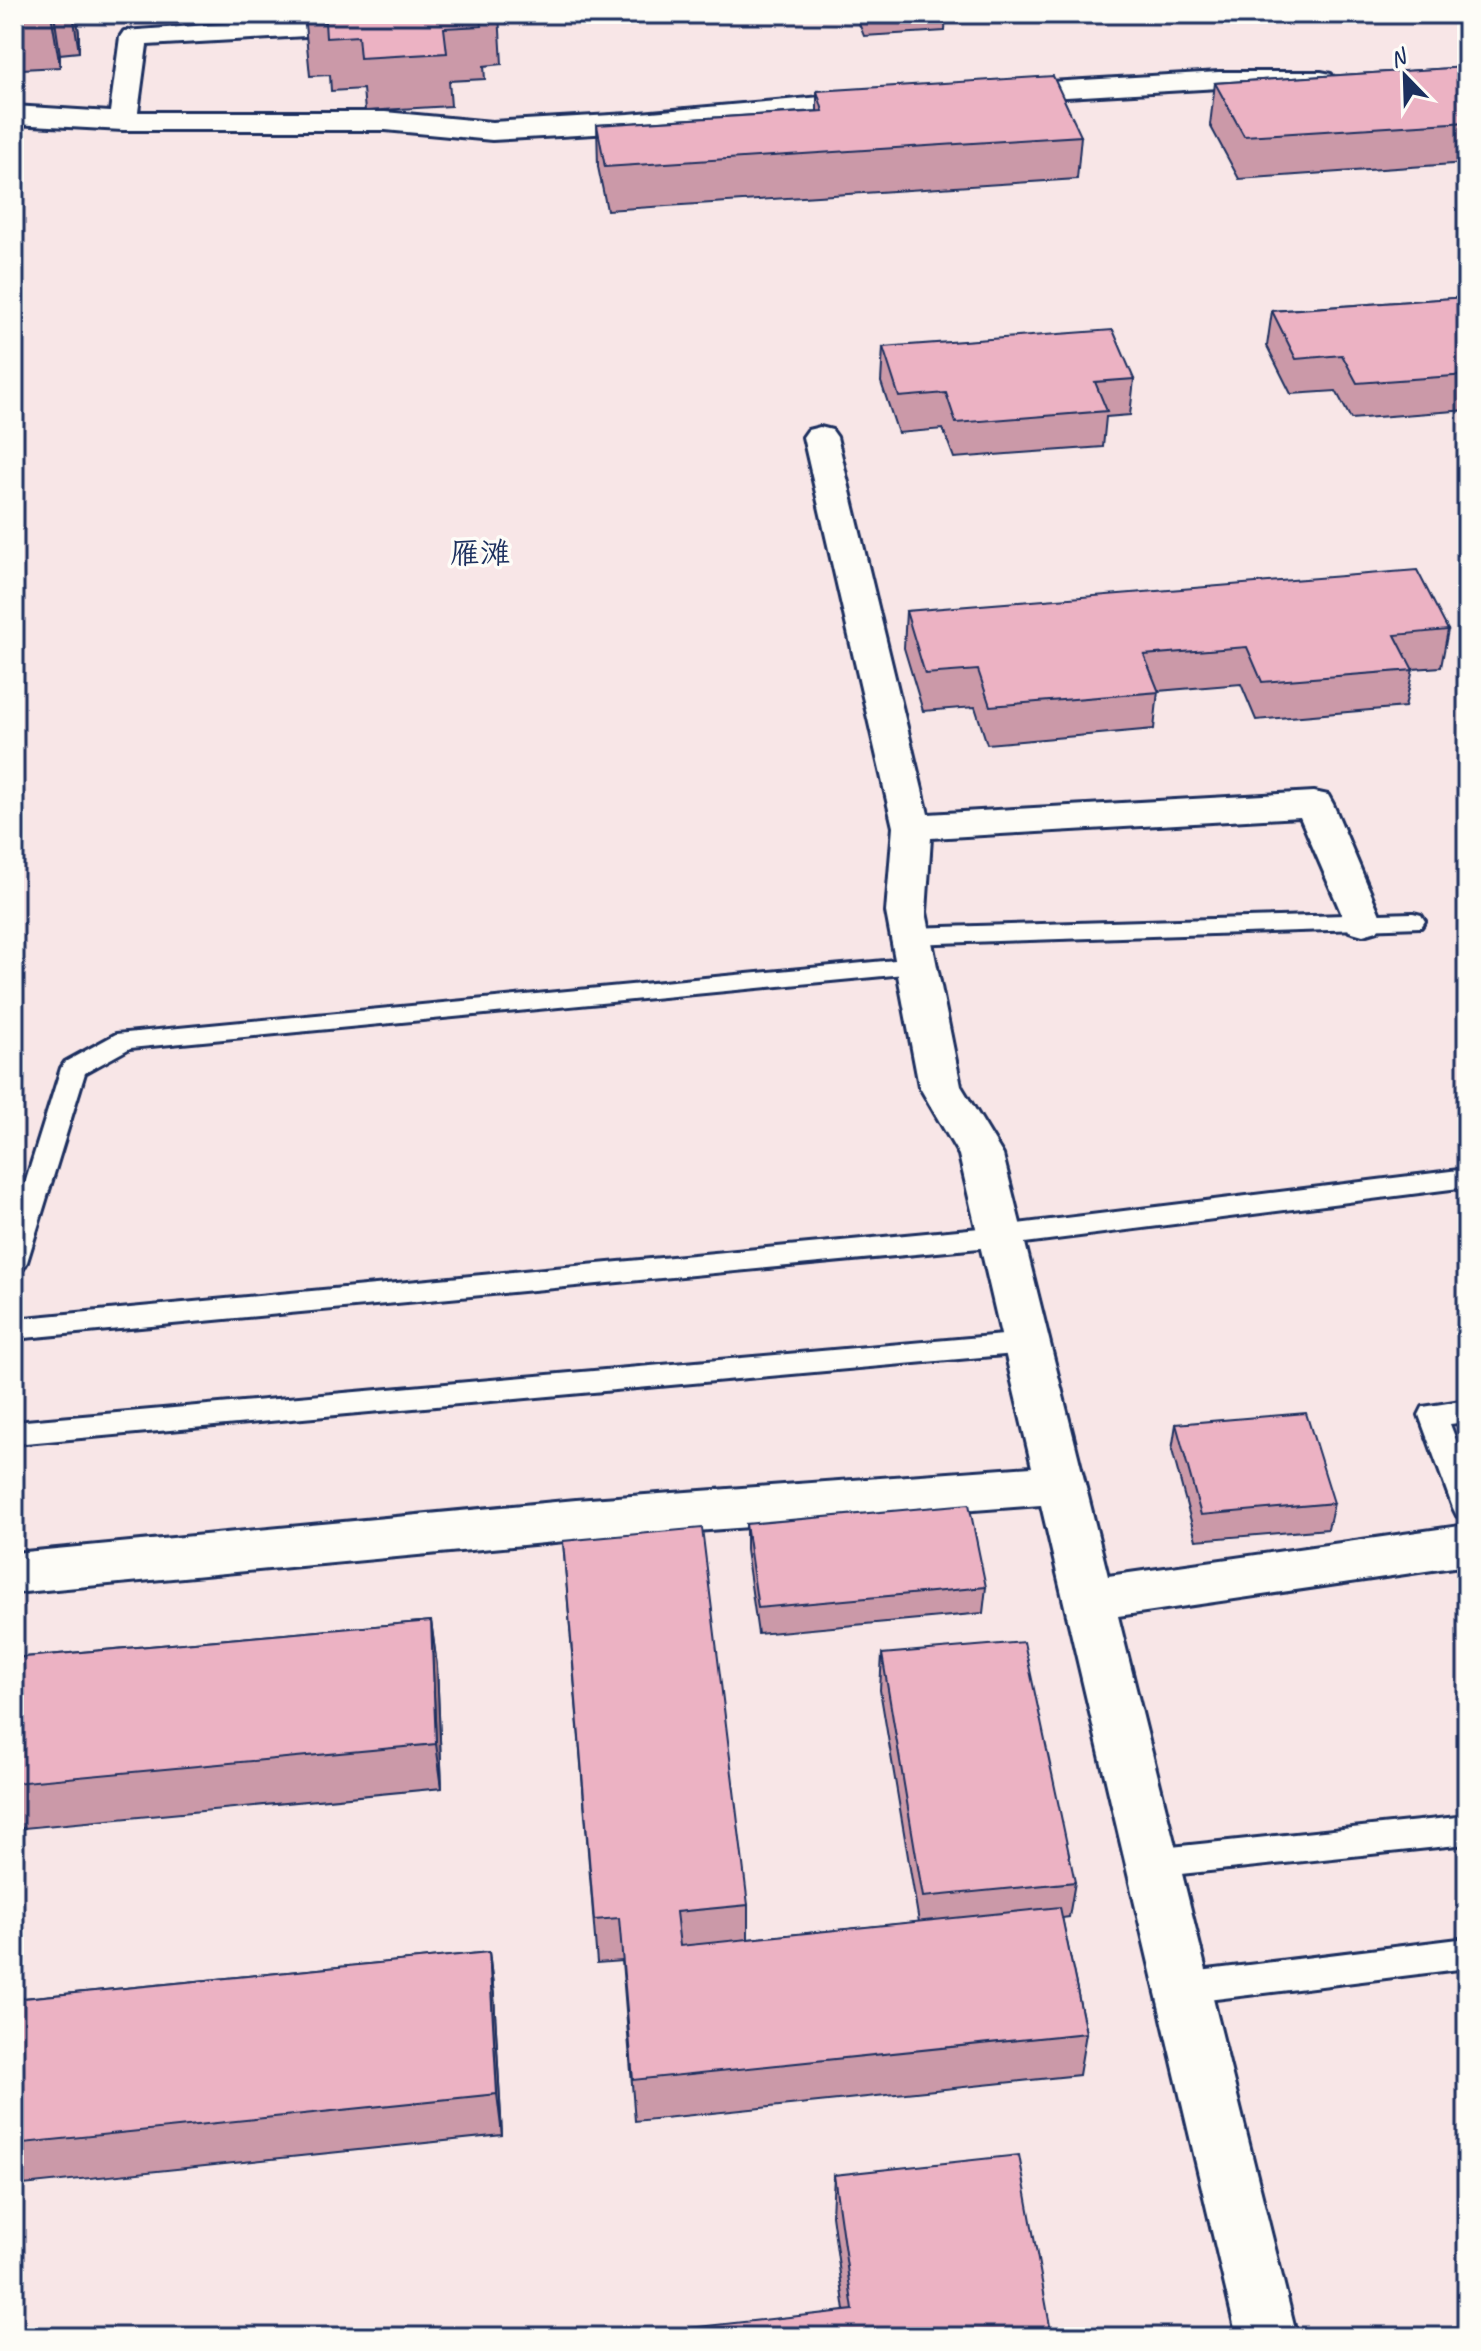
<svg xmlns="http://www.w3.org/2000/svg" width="1481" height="2351" viewBox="0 0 1481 2351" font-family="Caveat,'LXGW WenKai TC',sans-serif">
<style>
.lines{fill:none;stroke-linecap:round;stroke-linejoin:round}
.service-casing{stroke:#1b2f5e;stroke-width:6}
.minor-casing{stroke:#1b2f5e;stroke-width:6}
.service{fill:#fdfcf7;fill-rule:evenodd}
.minor{fill:#fdfcf7;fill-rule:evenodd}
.wall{fill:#cb99a8;stroke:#1b2f5e;stroke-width:2}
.shaded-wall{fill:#a57d88;stroke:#1b2f5e;stroke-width:2}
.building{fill:#ecb2c3;stroke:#1b2f5e;stroke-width:2}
.labels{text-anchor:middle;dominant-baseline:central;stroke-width:7;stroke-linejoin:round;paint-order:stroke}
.far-neighbourhood-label{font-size:30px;fill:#1b2f5e;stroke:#fdfcf7}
</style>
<rect width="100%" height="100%" fill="#f8e6e7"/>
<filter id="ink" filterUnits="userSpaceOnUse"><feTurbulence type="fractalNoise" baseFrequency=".0125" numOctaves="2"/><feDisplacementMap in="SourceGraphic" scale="16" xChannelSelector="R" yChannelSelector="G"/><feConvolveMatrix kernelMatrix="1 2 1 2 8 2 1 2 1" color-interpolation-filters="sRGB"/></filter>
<g filter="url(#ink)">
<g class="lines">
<defs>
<path id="service" d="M1413 913 1421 915 1425 921 1421 927 910 944 902 942 898 936 902 930 910 928Z
M916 958 925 960 928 966 925 972 130 1048 85 1073 27 1262 23 1269 14 1272V1219L61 1068 65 1062 116 1034Z
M1467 1169V1187L1001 1246 14 1339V1319L1001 1226Z
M1026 1333 1036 1336 1040 1343 1036 1350 1026 1353 14 1444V1422Z
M1467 1400V1422L1450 1424 1467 1469V1520L1457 1516 1453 1508 1419 1415 1423 1407Z
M1467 1816V1844L1152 1877 1141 1873 1136 1863 1141 1853 1152 1849Z
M1467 1938V1968L1183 2003 1171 1999 1166 1988 1171 1977 1183 1973Z"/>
<path id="minor" d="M365 14H406L402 20 358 33 147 45 138 112H385L492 122 629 114 878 92 888 94 892 100 888 106 878 108 629 132 492 140 385 130H123L14 124V106L110 112 120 37 124 31Z
M1219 72H1321L1331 74 1335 80 1331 86 1321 88H1219L998 101 988 99 984 93 988 87 998 85Z
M820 427 832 430 837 437 928 814 1314 792 1328 795 1333 804 1383 922 1377 931 1363 935 1349 931 1300 817 931 838 926 912 961 1086 1003 1155 1108 1576 1467 1525V1565L1118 1616 1297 2337H1237L1041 1505 576 1540 14 1593V1553L576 1500 1032 1467 959 1155 919 1086 886 912 893 827 803 437 808 430Z"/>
</defs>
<use href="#service" class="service-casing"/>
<use href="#minor" class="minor-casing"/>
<use href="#service" class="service"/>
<use href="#minor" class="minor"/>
</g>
<path class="wall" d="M14 14H76L79 33V52L60 54V67L22 69 21 94 14 95Z
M304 14H499L502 64 484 66 485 79 449 81 451 106 365 111 363 89 331 91 330 75 310 76Z
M824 14H946L945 31 864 36 856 16 826 18Z
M1467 67V163L1239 179 1210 125 1215 83Z
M817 91 1081 136 1077 179 607 210 598 167 597 125 817 111Z
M1467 297V410L1351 419 1336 391 1291 394 1267 346 1272 311Z
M883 347 1134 379 1130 415 1106 417 1103 447 954 458 943 429 898 433 881 382Z
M906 611 1448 630 1441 667 1413 669 1405 707 1256 720 1241 684 1158 691 1154 729 987 744 975 707 923 711 904 648Z
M1176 1424 1334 1503 1328 1529 1196 1540 1172 1450Z
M746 1524 986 1587 983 1613 758 1634 746 1550Z
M563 1541 748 1905V1939L919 1922 880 1690 882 1654 1075 1882 1069 1917 1062 1918 1086 2033 1079 2075 635 2121 622 1961 597 1963Z
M431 1621 437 1666 442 1788 14 1829V1658Z
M489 1952 494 1995 502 2135 14 2186V1999Z
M834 2175 1052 2337 845 2311 832 2215Z"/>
<path class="shaded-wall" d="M51 14H54L60 54V67Z
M73 14H76L79 33V52Z
M14 24 22 69 21 94 14 55Z
M431 1621 437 1666 442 1788 436 1744Z
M489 1952 494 1995 502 2135 497 2094Z"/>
<path class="building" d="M14 14H51L14 17Z
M304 14H480L482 26 444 28 447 53 360 58 358 36 326 38 325 22 305 23Z
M1467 67V122L1244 136 1215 83Z
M1053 76 1081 136 605 167 597 125 823 111 817 91Z
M1467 297V375L1357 383 1342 355 1296 359 1272 311Z
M1113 330 1134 379 1095 382 1107 411 956 423 946 393 899 397 883 347Z
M1417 570 1448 630 1395 635 1413 670 1262 682 1247 647 1144 655 1159 692 990 706 978 670 925 674 906 611Z
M1306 1413 1334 1503 1201 1515 1176 1424Z
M969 1504 986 1587 758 1608 746 1524Z
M702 1528 748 1905 676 1912 680 1946 1060 1907 1086 2033 633 2080 619 1918 594 1920 563 1541Z
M431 1621 436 1744 14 1783V1658Z
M1024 1642 1075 1882 923 1897 882 1654Z
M489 1952 497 2094 14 2144V1999Z
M1019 2155 1052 2337H607L853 2310 834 2175Z"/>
</g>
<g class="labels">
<g class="far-neighbourhood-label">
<text x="480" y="553">雁滩</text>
</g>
</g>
<rect width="1481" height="2351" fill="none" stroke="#fdfcf7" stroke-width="48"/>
<rect x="24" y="24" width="1433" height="2303" fill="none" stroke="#1b2f5e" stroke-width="3" filter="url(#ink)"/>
<g transform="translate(1405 76) rotate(337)" stroke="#fdfcf7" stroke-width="6" paint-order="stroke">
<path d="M0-6L14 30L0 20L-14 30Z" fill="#1b2f5e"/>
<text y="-12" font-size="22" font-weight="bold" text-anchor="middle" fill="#1b2f5e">N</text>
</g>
</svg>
